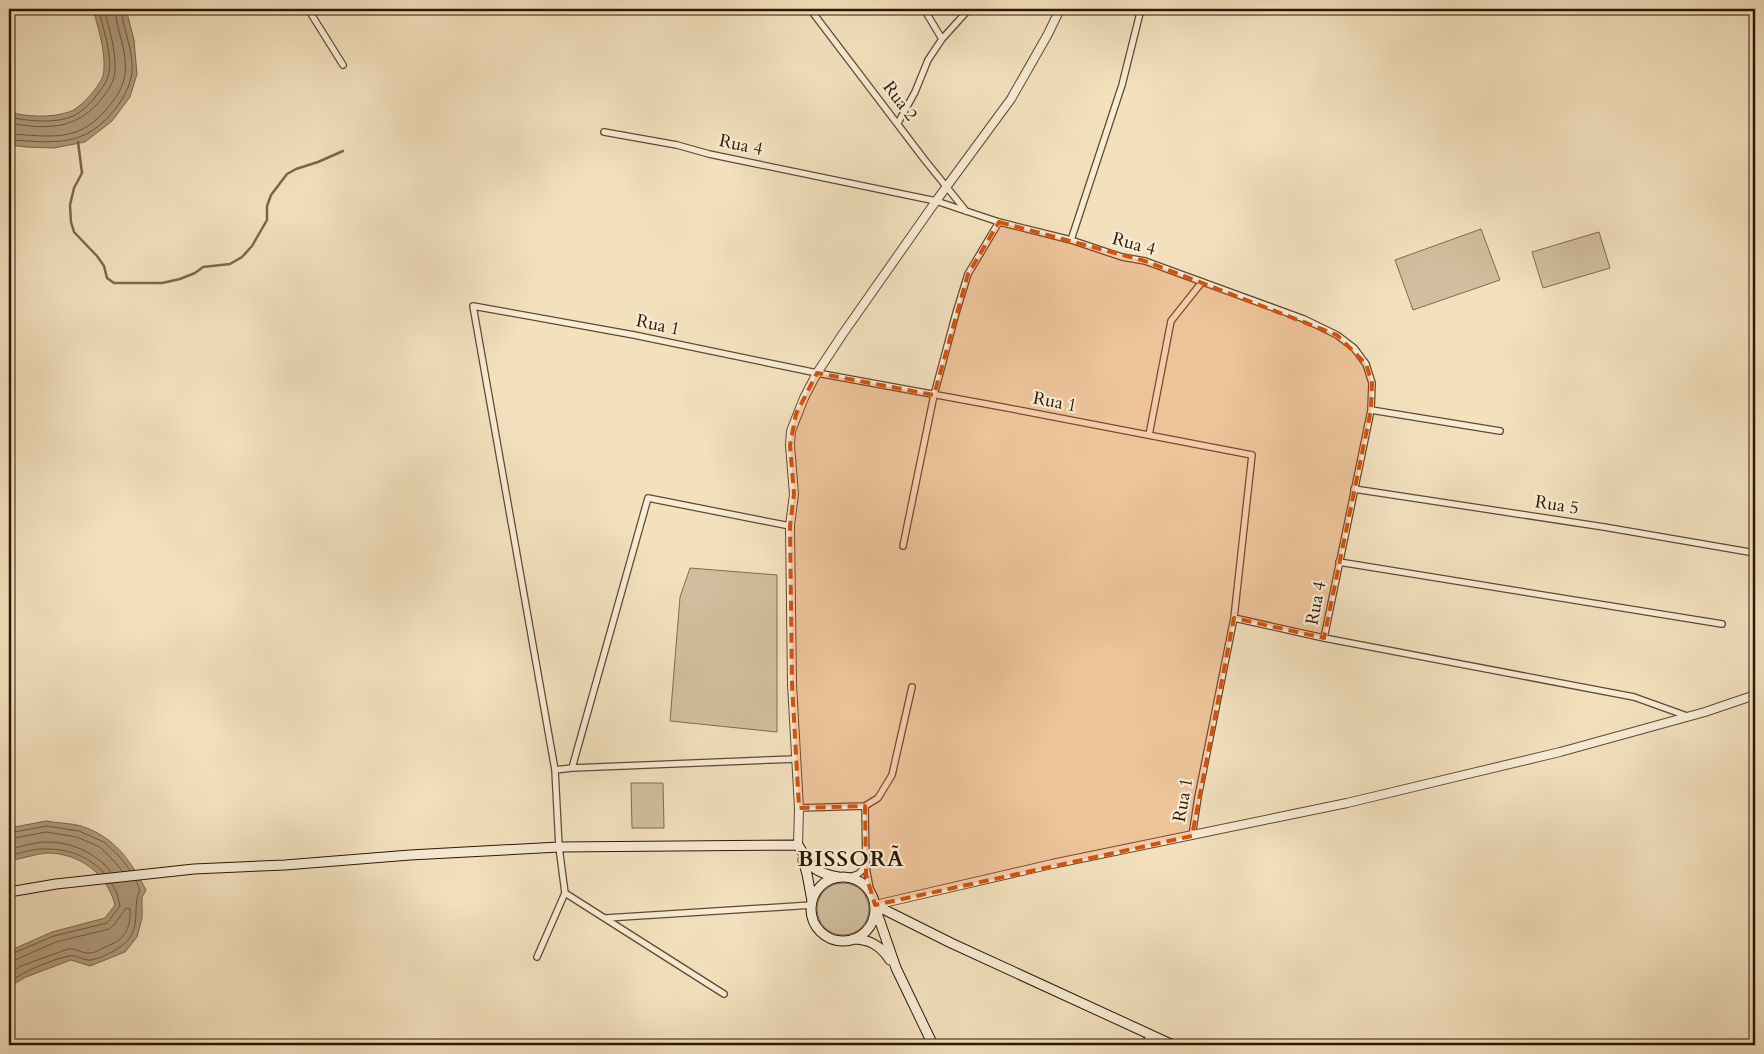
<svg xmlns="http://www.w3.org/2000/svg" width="1764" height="1054" viewBox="0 0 1764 1054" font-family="Cardo,serif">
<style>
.green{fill:#d2be9e;stroke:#816a50}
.water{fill:#b19c7e;stroke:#7d664d}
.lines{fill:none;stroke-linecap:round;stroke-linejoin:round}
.shore{stroke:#705840;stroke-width:1}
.stream{stroke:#7d664d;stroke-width:2.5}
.minor-casing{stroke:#614832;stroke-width:8}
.tertiary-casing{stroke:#614832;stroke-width:10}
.secondary-casing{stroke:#301503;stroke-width:11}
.minor{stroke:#f7ecd5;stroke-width:5.5}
.tertiary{stroke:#f7ecd5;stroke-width:8}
.secondary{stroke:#f7ecd5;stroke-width:9}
.marked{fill:#d6520b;fill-opacity:0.2;stroke:#d6520b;stroke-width:4;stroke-dasharray:10 6;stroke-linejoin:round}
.labels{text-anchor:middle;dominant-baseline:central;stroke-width:4.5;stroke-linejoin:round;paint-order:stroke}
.street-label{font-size:18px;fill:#301503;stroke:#f7ecd5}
.district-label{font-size:22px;font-weight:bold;letter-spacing:1px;fill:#301503;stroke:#f7ecd5}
</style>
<rect width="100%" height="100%" fill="#f3e1be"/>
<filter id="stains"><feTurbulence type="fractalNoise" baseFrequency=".004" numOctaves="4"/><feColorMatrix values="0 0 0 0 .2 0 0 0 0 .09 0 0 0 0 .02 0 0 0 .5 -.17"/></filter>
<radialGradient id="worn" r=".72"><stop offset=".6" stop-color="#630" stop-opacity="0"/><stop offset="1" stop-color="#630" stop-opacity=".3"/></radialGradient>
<path class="green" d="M1481 229 1500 280 1413 310 1395 260Z
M1599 232 1610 268 1543 288 1532 252Z
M690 568 777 575V732L670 721 680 597Z
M631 783H663L664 828H632Z
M817 909a26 26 0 1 1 52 0a26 26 0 1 1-52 0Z"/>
<path class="water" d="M93 9H126L134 40 137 74 130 97 112 121 85 142 54 148 26 147 9 145V112C27 117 51 118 69 112 78 109 87 99 93 92 98 85 104 78 104 69 105 48 98 28 93 9Z
M46 821C57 823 70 823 81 826 115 837 130 860 146 890L142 897V918L137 937 125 952 90 966 71 960 26 977 9 987V951L52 932 105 918 115 905C107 874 80 853 47 853 35 854 21 859 9 861V828Z"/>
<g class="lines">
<path class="shore" d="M9 117C26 121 57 124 73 116 82 112 91 103 96 96 102 88 107 82 109 73 112 53 103 27 98 9
M9 123C47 130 78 130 103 97 109 89 115 80 115 70 116 49 109 29 104 9
M9 134C52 136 80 144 110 105 118 95 123 86 125 74 128 51 116 30 115 9
M9 140C55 142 84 149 116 108 124 97 130 86 132 73 134 51 123 30 121 9
M9 833 46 826 79 831 104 842 119 856 130 870
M9 839 46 832 77 837 100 847 114 861 122 871
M9 849C21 847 35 842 47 842 72 842 96 853 111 872
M9 856C21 853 35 848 48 849 69 849 90 857 104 873
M9 955 54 936 107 923 120 906 117 893 112 884
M9 961 15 960 56 942 109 929 114 925 126 908 130 909C131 930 124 940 105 947 101 949 95 953 90 953 83 954 76 948 68 949L21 966 9 974
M9 982C27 970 48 961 69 956 76 954 83 961 91 960 103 958 127 946 132 934 139 920 133 903 140 890L136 881"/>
<path class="stream" d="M78 142 82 173 74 188 70 205 71 222 74 232 97 256 104 266 107 278 114 283H162L180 279 195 273 203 267 230 264 242 257 252 246 267 220V206L271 195 287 174 296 169 318 162 343 151"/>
<defs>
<path id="minor" d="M308 9 343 65
M810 9 924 159 966 211
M924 9 942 39
M898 123 915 92 928 60 942 39 969 9
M604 132 677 145 709 154 936 201 999 222 1071 240 1122 257 1145 261 1304 319 1337 335 1354 348 1366 364 1372 383 1371 410 1324 638
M1071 240 1122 85 1141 9
M1371 410 1500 431
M1149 435 1171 321 1202 282
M1354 489 1604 527 1755 553
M903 546 934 395 956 313 968 274 999 222
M1339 562 1722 624
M1234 618 1324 638 1634 697 1687 716
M572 768 648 498 790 526
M555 770 572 768 796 759
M865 806 866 867 871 894
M799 808 865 806 878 798 892 775 912 687
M847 878 858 874 866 867
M565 893 724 994
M606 918 812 905
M537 957 565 893 559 847 555 770 473 306 634 335 817 373 997 406 1252 455 1234 618 1198 797 1192 836
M1143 1045 1151 1035"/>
<path id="tertiary" d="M798 845 799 808 792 684 790 526 794 494 790 445 791 431 804 398 817 373 842 335 936 201 1011 99 1048 34 1060 9
M875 905 1052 864 1347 803 1560 752 1705 712 1755 695"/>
<path id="secondary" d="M798 845C812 867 812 872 838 877
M803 860 807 874 812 901
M811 909a32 32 0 1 1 64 0a32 32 0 1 1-64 0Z
M9 892 56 884 194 869 285 865 410 855 559 847 798 845
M875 905 951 943 1173 1045
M876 910 896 968 933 1045
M853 939C870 939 881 946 890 960"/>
</defs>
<use href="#minor" class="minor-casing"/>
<use href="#tertiary" class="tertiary-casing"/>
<use href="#secondary" class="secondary-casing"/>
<use href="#minor" class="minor"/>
<use href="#tertiary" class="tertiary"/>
<use href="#secondary" class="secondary"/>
</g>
<path class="marked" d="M999 222 1145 261 1337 335 1366 364 1372 383 1371 410 1324 638 1234 618 1192 836 875 905 866 875 865 806 799 808 792 684 790 526 794 494 790 445 796 414 817 373 934 395 968 274Z"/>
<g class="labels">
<g class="street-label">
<text transform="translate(900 101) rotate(53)">Rua 2</text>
<text transform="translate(741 145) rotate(12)">Rua 4</text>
<text transform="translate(1134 244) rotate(15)">Rua 4</text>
<text transform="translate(658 325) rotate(12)">Rua 1</text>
<text transform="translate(1055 402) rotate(11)">Rua 1</text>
<text transform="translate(1557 505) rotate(9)">Rua 5</text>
<text transform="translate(1316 603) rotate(-79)">Rua 4</text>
<text transform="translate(1183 800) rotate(-80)">Rua 1</text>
</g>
<g class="district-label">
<text x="851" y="859">BISSORÃ</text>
</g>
</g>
<rect width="1764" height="1054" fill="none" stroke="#f3e1be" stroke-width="30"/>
<rect x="10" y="10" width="1744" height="1034" fill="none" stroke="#301503" stroke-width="2.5"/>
<rect x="15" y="15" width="1734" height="1024" fill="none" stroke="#301503"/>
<rect width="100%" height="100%" filter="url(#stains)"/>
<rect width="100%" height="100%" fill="url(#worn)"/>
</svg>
